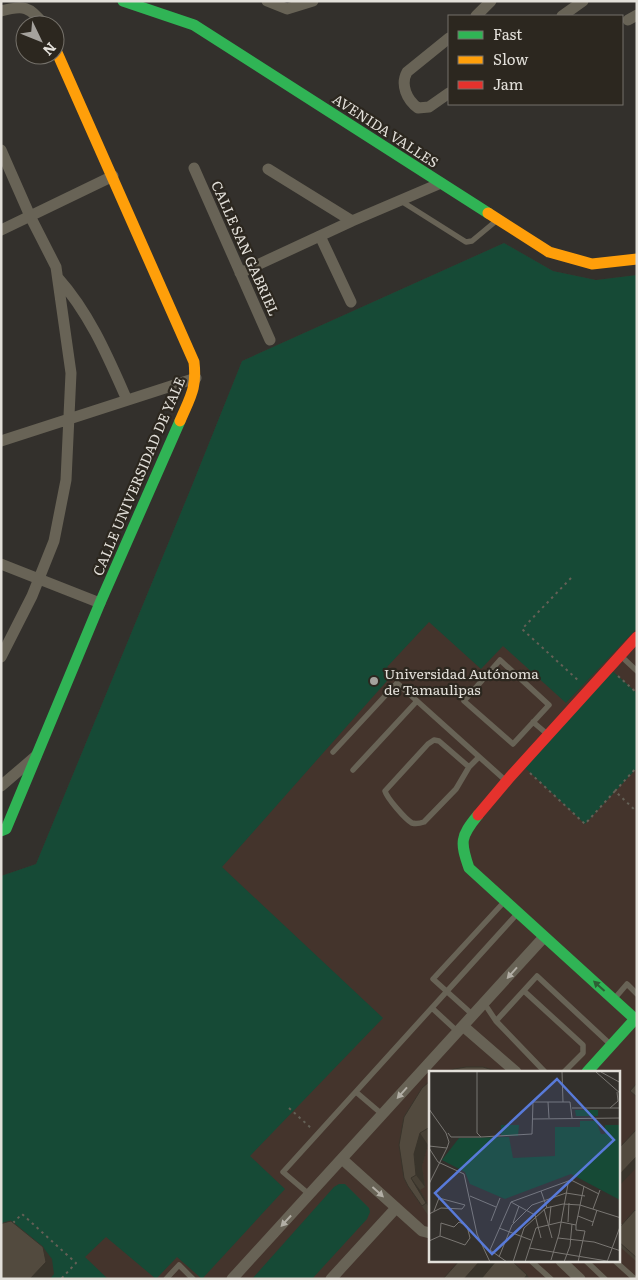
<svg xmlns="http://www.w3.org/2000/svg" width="638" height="1280" viewBox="0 0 638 1280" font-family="Literata,serif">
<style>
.education{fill:#44342c;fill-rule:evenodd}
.green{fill:#164a36}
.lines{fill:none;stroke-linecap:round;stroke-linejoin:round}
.path{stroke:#646056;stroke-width:2;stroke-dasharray:2.5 4;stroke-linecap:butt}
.lane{stroke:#686356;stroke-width:5.5}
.street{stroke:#686356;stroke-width:11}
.fast{stroke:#30b455;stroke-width:11}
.slow{stroke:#ff9f0a;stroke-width:11}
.jam{stroke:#e5322d;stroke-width:11}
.wall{fill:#474035}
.shaded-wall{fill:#39342b}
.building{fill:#524a3e;stroke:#39342b}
.oneway{fill:#b2aea5}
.oneway2{fill:#2e5f35}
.poi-dot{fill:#a5a29d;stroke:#2c271f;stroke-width:2}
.labels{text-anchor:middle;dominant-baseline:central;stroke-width:4.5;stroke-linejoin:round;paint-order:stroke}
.street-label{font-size:14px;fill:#e3e0da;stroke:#2c271f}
.poi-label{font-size:14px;fill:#e3e0da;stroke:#2c271f;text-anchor:start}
.inset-road{fill:none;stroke:#797672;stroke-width:1}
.view{fill:#587ad9;fill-opacity:0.15;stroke:#587ad9;stroke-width:2.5}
.inset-edge{fill:none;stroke:#e3e0da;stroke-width:2.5}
</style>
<rect width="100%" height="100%" fill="#33302c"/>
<path class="education" d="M504 243 553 271 596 280 637 275V1279H1V876L36 864 191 488 242 361ZM430 1072H619V1261H430Z"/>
<path class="green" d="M504 243 553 271 596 280 637 275V628L566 703 503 646 481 669 429 622 387 667 394 673 222 867 383 1018 250 1156 285 1189 202 1279 177 1257 156 1279 106 1237 85 1257 108 1279H1V876L36 864 191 488 242 361Z
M609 668 637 693V768L585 824 521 764Z
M339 1184H345L369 1208 370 1212 367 1219 312 1279H252L334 1187Z"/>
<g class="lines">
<path class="path" d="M571 578 522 629 580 682
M618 676 637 693
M530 773 585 824 615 791 637 812
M615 791 637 767
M289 1108 311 1128
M13 1223 22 1214 76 1263 61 1279"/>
<path class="lane" d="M401 201 466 242 472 241 496 221
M622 657 637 671
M500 660 549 705 513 744 464 701Z
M533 722 546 733
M333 752 397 683 505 780
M469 767 439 741 434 740 428 744 385 791C387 798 405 819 412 823 416 824 421 823 424 822L456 789 469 767 479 757
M353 770 417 701
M524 991 583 1045V1053L564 1072
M615 998 627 984 637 994
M484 1003 496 1021
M432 1008 458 1032
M473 1015 433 979 504 902
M545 1072 496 1021 537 976 610 1044
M356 1092 383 1115
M310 1195 283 1172 517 914
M531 1261 551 1279
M586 1261 605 1279
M615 1261 635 1279
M166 1279 179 1265 193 1279"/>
<path class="street" d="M267 1 287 9 313 1
M1 11C23 5 30 6 44 25
M476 16 491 1
M562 16 583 1
M628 20 637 15
M449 38 407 72C400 85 407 100 418 108L429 107 449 93
M1 150 30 216 56 267 71 373 66 480 54 541 32 596 1 657
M194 168 270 340
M268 169 352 221
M1 230 113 176
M320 236 351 302
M240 273 352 221 441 183
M58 278C90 314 108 357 127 400
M1 441 196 378
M1 564 100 603
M1 786 36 756
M463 1026 516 1072
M342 1159 422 1231 430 1233
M561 1261 580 1279
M232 1279 544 937
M331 1279 396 1208"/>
<path class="fast" d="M123 1 194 25 488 213
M478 815C460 837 460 842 469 868L635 1019 587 1072
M1 831 6 829 100 603 180 421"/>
<path class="slow" d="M55 48 194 362C197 389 190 397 180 421
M488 213 549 252 592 264 637 259"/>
<path class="jam" d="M478 815 510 777 637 637"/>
</g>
<path class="wall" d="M430 1081V1143L428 1145 422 1166 425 1187 420 1190 430 1208V1218L408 1186Z
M637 1212V1262L619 1246V1228Z"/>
<path class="shaded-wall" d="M420 1133 428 1145 422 1166 425 1187 416 1175 414 1154Z
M637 1156V1167L619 1186V1175Z
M411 1178 420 1190 430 1208 426 1203Z
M43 1247 52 1259 54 1274 50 1279H30Z
M480 1261H494L496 1264 483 1279H464Z
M527 1275 530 1279H524Z"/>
<path class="building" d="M466 1067H483L499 1072H445L454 1069Z
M430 1081V1127L420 1133 414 1154 416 1175 411 1178 426 1203 422 1206 408 1186 404 1178 399 1145 404 1117 422 1088Z
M637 1083V1097L630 1091Z
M637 1129V1156L619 1175V1148Z
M635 1210 637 1212V1258L619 1242V1228Z
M11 1221 43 1247 46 1262 30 1279H1V1225L3 1223Z
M459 1261H480L464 1279H443Z
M496 1261H512L527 1275 524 1279H481Z"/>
<defs><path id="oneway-solid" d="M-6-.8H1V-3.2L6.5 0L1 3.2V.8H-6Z" transform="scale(1.25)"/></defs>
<g class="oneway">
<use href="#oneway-solid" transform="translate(512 973) rotate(132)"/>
<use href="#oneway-solid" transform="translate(402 1093) rotate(132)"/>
<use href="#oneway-solid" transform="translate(378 1192) rotate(42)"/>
<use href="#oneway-solid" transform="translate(286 1221) rotate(133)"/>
</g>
<use class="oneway2" href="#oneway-solid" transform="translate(599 986) rotate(-138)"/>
<circle class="poi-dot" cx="374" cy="681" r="5"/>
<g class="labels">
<g class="street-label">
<text transform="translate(386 130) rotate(33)">AVENIDA VALLES</text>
<text transform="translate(246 248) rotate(66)">CALLE SAN GABRIEL</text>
<text transform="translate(138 476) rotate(-67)">CALLE UNIVERSIDAD DE YALE</text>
</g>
<g class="poi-label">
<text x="384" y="673">Universidad Autónoma<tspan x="384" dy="16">de Tamaulipas</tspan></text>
</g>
</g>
<g transform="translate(429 1071)">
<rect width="191" height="191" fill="#33302c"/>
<path d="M146 39H169V45H147ZM151 50H167L172 63H176V54H191V129L142 103 76 128 41 113 36 101 13 89 30 67 80 66 84 87 126 85V56H151ZM72 54H90L89 65H72Z" fill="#164a36"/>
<path class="inset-road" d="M48 1V62L52 66 103 63 104 31H141L143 47M133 1 134 31M167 1 192 23M172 1 192 12M119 31 120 47M143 37H192M181 37 189 30 188 21M0 38 17 62 20 71 18 77M104 48 192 47M19 62 22 66H52M0 75 18 77 0 113M0 77 9 91 35 103 48 163 61 191M112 120 118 137M41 125 67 136M82 131 106 144 112 167M115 138 123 167M164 138 171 119M0 143 12 137 33 138 36 134 10 127 5 140M149 145 164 151M62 150 71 127M139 151 140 132M84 152 90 135M120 153 122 135M163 155 168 139M70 157 102 169M129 167 165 171 192 180M0 170 11 165 36 174 41 167 38 155 30 151 25 156 12 152 11 165M100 177 178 190M70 186 83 154 103 134 137 122 156 125M122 189 130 163 139 113M78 191 61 179 82 131 142 109 170 123M84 191 95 157 117 137 134 133 151 134 192 147M96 191 107 157 132 151 147 154M135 191 141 175 143 153M149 191 156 160 147 159V154L155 115M178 191 192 153"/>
<path class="view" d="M128 8 185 69 63 183 6 122Z"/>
<rect width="191" height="191" class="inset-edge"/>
</g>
<rect width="638" height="1280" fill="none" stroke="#e3e0da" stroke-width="5"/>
<rect x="448" y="15" width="175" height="90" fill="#2c271f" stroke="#75716a"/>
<rect x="458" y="31" width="25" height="8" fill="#30b455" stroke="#75716a"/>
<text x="493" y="40" font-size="15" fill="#e3e0da">Fast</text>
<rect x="458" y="56" width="25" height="8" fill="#ff9f0a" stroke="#75716a"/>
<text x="493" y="65" font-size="15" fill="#e3e0da">Slow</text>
<rect x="458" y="81" width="25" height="8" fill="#e5322d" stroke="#75716a"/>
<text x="493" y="90" font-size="15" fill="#e3e0da">Jam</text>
<g transform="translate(40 40) rotate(133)"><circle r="24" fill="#2c271f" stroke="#75716a"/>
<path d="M0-4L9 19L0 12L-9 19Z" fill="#a5a29d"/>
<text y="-8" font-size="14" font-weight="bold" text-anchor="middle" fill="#e3e0da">N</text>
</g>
</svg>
